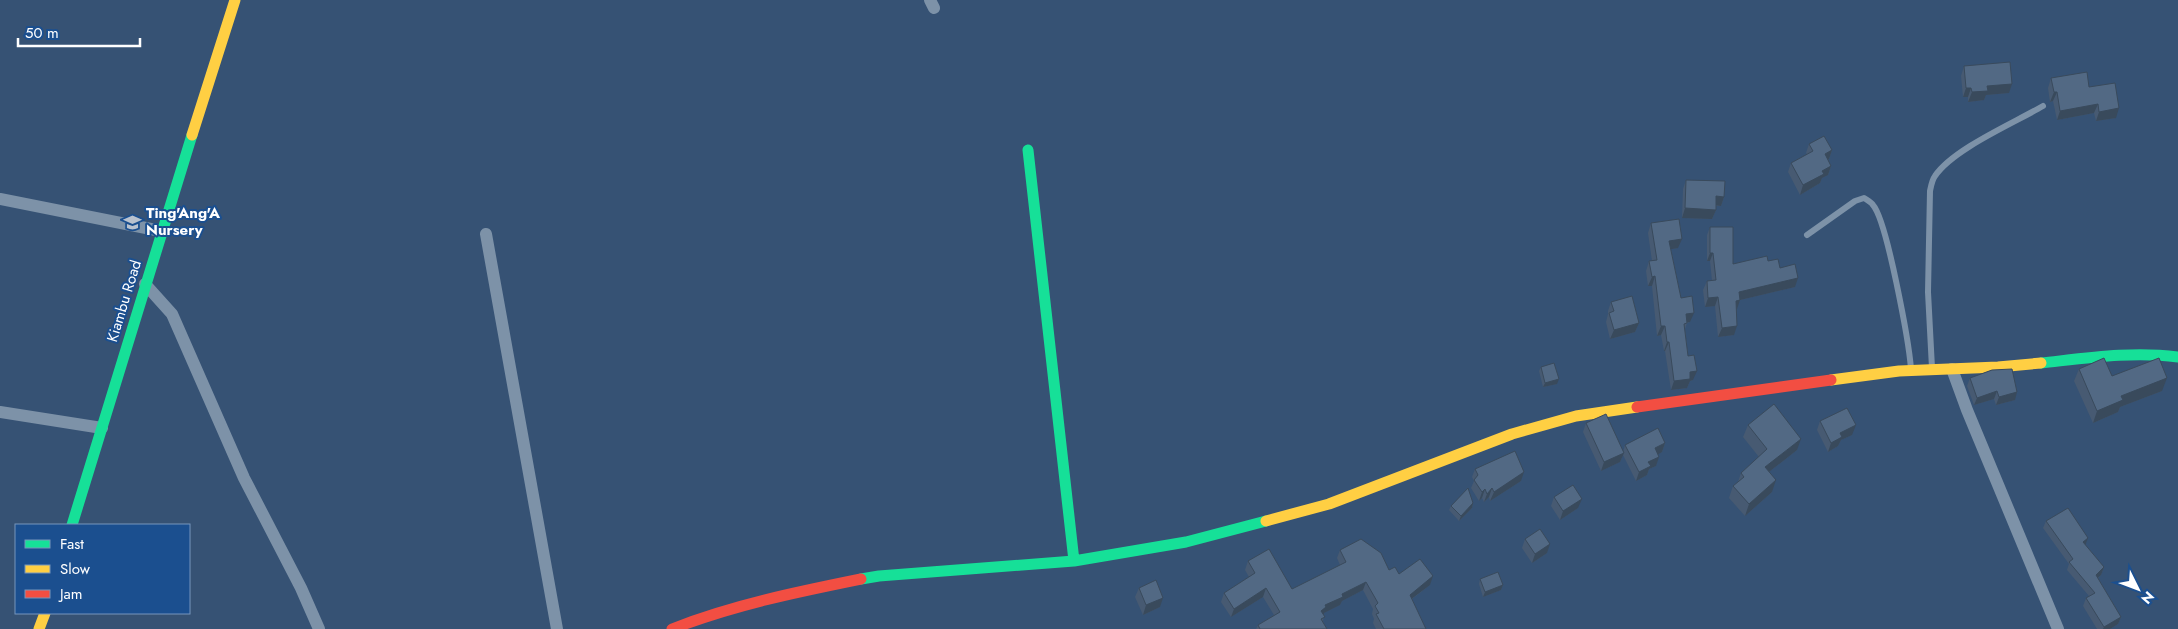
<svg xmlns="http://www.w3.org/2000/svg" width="2178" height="629" viewBox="0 0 2178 629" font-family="Jost,sans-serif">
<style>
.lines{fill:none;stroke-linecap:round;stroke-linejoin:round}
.lane{stroke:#7d92a8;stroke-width:6}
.street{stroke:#7d92a8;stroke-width:12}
.fast{stroke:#16e098;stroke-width:11}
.slow{stroke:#ffcf43;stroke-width:11}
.jam{stroke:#f24e42;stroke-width:11}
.wall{fill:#475a72}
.shaded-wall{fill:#394a5c}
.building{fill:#526984;stroke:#394a5c}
.labels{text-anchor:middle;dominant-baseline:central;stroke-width:4;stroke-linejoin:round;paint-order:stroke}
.poi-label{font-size:15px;font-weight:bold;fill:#fff;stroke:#1b4f8f;text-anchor:start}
.street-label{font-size:15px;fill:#fff;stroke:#1b4f8f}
</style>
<rect width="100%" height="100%" fill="#365274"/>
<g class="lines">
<path class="lane" d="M1807 235 1855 201 1864 198C1867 200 1871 202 1873 205 1887 221 1909 343 1911 369
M1932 368 1928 292 1930 191C1931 186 1932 180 1935 176 1953 149 2014 123 2043 106"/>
<path class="street" d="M930 0 934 8
M0 199 161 231
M486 234 557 629
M145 284 172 314 244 478 301 588 319 629
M1952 369 1967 410 2058 629
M0 412 102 428"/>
<path class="fast" d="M1028 150 1074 561
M2041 363C2087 358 2132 351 2178 357
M72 525 192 135
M861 579 879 576 1074 561 1186 542 1266 521"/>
<path class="slow" d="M192 135 235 0
M1831 380 1899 371 1998 367 2041 363
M1266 521 1329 504 1512 434 1576 416 1637 407
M39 629 45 613"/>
<path class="jam" d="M1637 407 1831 380
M672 629C733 605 797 592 861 579"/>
</g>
<path class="wall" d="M1964 66 2009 93 1986 95 1984 100 1968 102V97H1963L1961 76Z
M2051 78 2089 87 2116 118 2096 121 2094 113 2057 120 2053 101 2050 102 2048 88Z
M1809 144 1832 150 1829 159 1828 160 1831 166 1828 175 1822 178 1820 183 1800 195 1788 172 1791 163 1807 154 1806 153Z
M1686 180 1724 197 1721 206H1716V210L1712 219 1682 218 1683 189Z
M1651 223 1678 248 1671 249 1681 298 1690 322 1687 323 1685 329 1688 356 1693 380 1690 381 1687 388 1671 390 1665 351H1664L1661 335 1657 336 1652 286H1648L1646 271 1649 261H1652L1648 233Z
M1710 227 1733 264 1768 261 1780 268 1795 287 1740 300 1736 309 1734 335 1718 337 1715 306 1705 307 1703 290 1707 281H1712L1710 261H1707V235Z
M1611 302 1639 323 1635 332 1610 339 1606 322 1608 314V311Z
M1541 367 1557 384 1543 387 1539 371Z
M2079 369 2112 376 2162 391 2120 407 2118 412 2093 423 2074 381Z
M1992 370 2015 400 1996 405 1994 399 1974 405 1967 386 1970 378Z
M1820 421 1852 435 1841 440 1838 446 1828 452 1817 430Z
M1586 423 1623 452 1625 445 1665 443 1662 452 1658 454 1656 466 1649 469 1647 475 1636 481 1623 455 1620 462 1601 471 1583 432Z
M1748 425 1797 450 1769 472 1772 492 1745 516 1729 498 1733 486 1738 482 1741 473 1759 457 1743 437Z
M1475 469 1521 481 1490 501 1489 497 1484 502 1482 498 1479 501 1471 488 1474 481 1472 477Z
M1554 497 1578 508 1560 520 1551 506Z
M1473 503 1472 508 1459 521 1449 510 1451 506Z
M2046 521 2085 545 2104 567 2101 575 2098 578 2121 617 2118 624 2110 629H2097L2083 606 2086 598 2089 596 2067 570 2069 564 2043 528Z
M1525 539 1547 553 1532 563 1522 548Z
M1340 550 1399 574 1430 585 1412 599 1426 629H1376L1373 623 1374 619 1372 614 1373 609 1363 590 1342 601 1340 605 1324 613 1323 622 1327 629H1256L1258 625 1274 615 1263 597 1231 617 1221 602 1224 593 1249 577 1245 570 1248 561 1292 589 1340 565 1337 558Z
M1480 579 1503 585 1501 590 1483 597 1479 584Z
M1139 588 1160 607 1143 615 1135 597Z"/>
<path class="shaded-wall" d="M2012 84 2009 93 1986 95 1984 100 1968 102 1972 92 1987 86Z
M1966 88H1971L1968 97H1963Z
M2054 92H2057L2053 101 2050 102Z
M2098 104 2094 113 2057 120 2060 111Z
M2119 108 2116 118 2096 121 2099 112Z
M1832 150 1829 159 1821 163 1825 154Z
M1831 166 1828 175 1822 178 1820 183 1800 195 1803 185 1822 171Z
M1716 196 1724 197 1721 206 1713 205Z
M1685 208 1716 210 1712 219 1682 218Z
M1682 239 1678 248 1666 250 1669 241Z
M1710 253H1713L1710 261H1707Z
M1655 276 1652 286H1648L1652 277Z
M1798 278 1795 287 1740 300 1737 309H1732L1739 292Z
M1718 297 1715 306 1705 307 1708 298Z
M1694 313 1690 322 1682 323 1686 314Z
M1639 323 1635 332 1610 339 1614 330Z
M1661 326H1665L1661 335 1657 336Z
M1737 326 1734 335 1718 337 1722 328Z
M1667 342H1669L1665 351H1664Z
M1697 371 1693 380 1690 381 1687 388 1671 390 1674 381 1690 372Z
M2167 378 2162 391 2120 407 2118 412 2093 423 2097 411 2121 396Z
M1559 379 1557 384 1543 387 1545 383Z
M1997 391 1994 399 1974 405 1977 398Z
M2017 392 2015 400 1996 405 1999 397Z
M1856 425 1852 435 1841 440 1838 446 1828 452 1831 443 1840 433Z
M1801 439 1797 450 1760 479 1765 467Z
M1665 443 1662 452 1652 458 1655 448Z
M1624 453 1620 462 1601 471 1604 462Z
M1659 457 1656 466 1649 469 1647 475 1636 481 1639 472 1648 462Z
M1524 472 1521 481 1490 501 1494 492Z
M1776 480 1772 492 1745 516 1749 504Z
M1492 488 1489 497 1484 502 1487 494Z
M1485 489 1482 498 1479 501 1482 492Z
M1582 499 1578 508 1560 520 1563 511Z
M1473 503 1472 508 1459 521 1461 516Z
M2088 538 2085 546 2083 542Z
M1550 544 1547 553 1532 563 1535 554Z
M2104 567 2101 575 2093 582 2096 575Z
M1433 576 1430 585 1406 603 1410 595Z
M1366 582 1363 590 1342 601 1340 605 1324 613 1323 616 1321 611 1325 605 1342 594Z
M1503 585 1501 590 1483 597 1485 592Z
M1266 588 1263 597 1231 617 1234 609Z
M1163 598 1160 607 1143 615 1146 605Z
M2121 617 2118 624 2110 629H2103L2104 627Z"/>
<path class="building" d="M2010 62 2012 84 1987 86 1988 91 1972 92 1971 88H1966L1964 66Z
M2087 72 2089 87 2115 83 2119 108 2099 112 2098 104 2060 111 2057 92H2054L2051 78Z
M1824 136 1832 150 1825 154 1831 166 1822 171 1824 174 1803 185 1791 163 1813 151 1809 144Z
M1686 180 1725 181 1724 197 1716 196V210L1685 208Z
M1679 219 1682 239 1669 241 1681 298 1692 296 1694 313 1686 314 1687 323 1684 324 1688 356 1694 355 1697 371 1690 372V379L1674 381 1669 342H1667L1665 326H1661L1655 276 1652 277 1649 261 1657 260 1651 223Z
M1710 227H1733V264L1767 256 1768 261 1778 259 1780 268 1795 264 1798 278 1739 292 1740 300 1736 301 1737 326 1722 328 1718 297 1708 298 1707 281 1716 280 1713 253H1710Z
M1632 296 1639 323 1614 330 1609 313 1614 311 1611 302Z
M2104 358 2112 376 2159 358 2167 378 2121 396 2123 400 2097 411 2079 369Z
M1554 363 1559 379 1545 383 1541 367Z
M2012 369 2017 392 1999 397 1997 391 1977 398 1970 378 1992 370Z
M1774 404 1801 439 1765 467 1776 480 1749 504 1733 486 1744 477 1741 473 1767 449 1748 425Z
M1847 408 1856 425 1840 433 1842 437 1831 443 1820 421Z
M1606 414 1624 453 1604 462 1586 423Z
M1658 428 1665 443 1655 448 1659 457 1648 462 1651 466 1639 472 1625 445Z
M1515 451 1524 472 1494 492 1492 488 1487 494 1485 489 1482 492 1474 480 1478 475 1475 469Z
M1573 485 1582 499 1563 511 1554 497Z
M1468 488 1473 503 1461 516 1451 506Z
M2068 508 2088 538 2083 542 2104 567 2096 575 2121 617 2104 627 2086 598 2095 593 2069 562 2073 559 2046 521Z
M1540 529 1550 544 1535 554 1525 539Z
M1361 539 1381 553 1389 570 1395 567 1399 574 1420 559 1433 576 1410 595 1426 629H1384L1376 614 1379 613 1375 606 1378 603 1366 582 1342 594 1343 597 1325 605 1326 607 1321 611 1325 617 1321 619 1327 629H1260L1258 625 1280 612 1266 588 1234 609 1224 593 1255 573 1248 561 1269 549 1292 589 1346 562 1340 550Z
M1498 572 1503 585 1485 592 1480 579Z
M1156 580 1163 598 1146 605 1139 588Z"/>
<defs>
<symbol id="school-bare" viewBox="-9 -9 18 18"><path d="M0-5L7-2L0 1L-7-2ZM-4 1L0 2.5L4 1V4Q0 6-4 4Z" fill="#b9c2ce" stroke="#1b4f8f" stroke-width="2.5" paint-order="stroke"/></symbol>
</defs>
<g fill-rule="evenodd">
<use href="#school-bare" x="120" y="210" width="25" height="25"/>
</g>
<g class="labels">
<g class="poi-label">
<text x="146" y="213">Ting'Ang'A<tspan x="146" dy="17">Nursery</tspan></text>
</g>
<g class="street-label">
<text transform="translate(124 301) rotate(-73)">Kiambu Road</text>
</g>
</g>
<rect x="15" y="524" width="175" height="90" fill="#1b4f8f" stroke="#7695bc"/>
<rect x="25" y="540" width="25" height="8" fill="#16e098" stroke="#7695bc"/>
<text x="60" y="549" font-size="15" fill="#ffffff">Fast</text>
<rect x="25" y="565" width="25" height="8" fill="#ffcf43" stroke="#7695bc"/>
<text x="60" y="574" font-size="15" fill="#ffffff">Slow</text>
<rect x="25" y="590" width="25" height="8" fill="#f24e42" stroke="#7695bc"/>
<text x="60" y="599" font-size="15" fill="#ffffff">Jam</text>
<g transform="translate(2138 589) rotate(132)" stroke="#1b4f8f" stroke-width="4" paint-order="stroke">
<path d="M0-4L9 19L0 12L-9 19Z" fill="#ffffff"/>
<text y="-8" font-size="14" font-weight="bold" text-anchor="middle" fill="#ffffff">N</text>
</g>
<path d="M18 38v8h122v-8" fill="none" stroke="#ffffff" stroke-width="2.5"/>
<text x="25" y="38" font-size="15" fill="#ffffff" stroke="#1b4f8f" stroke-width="4" paint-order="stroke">50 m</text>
</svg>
